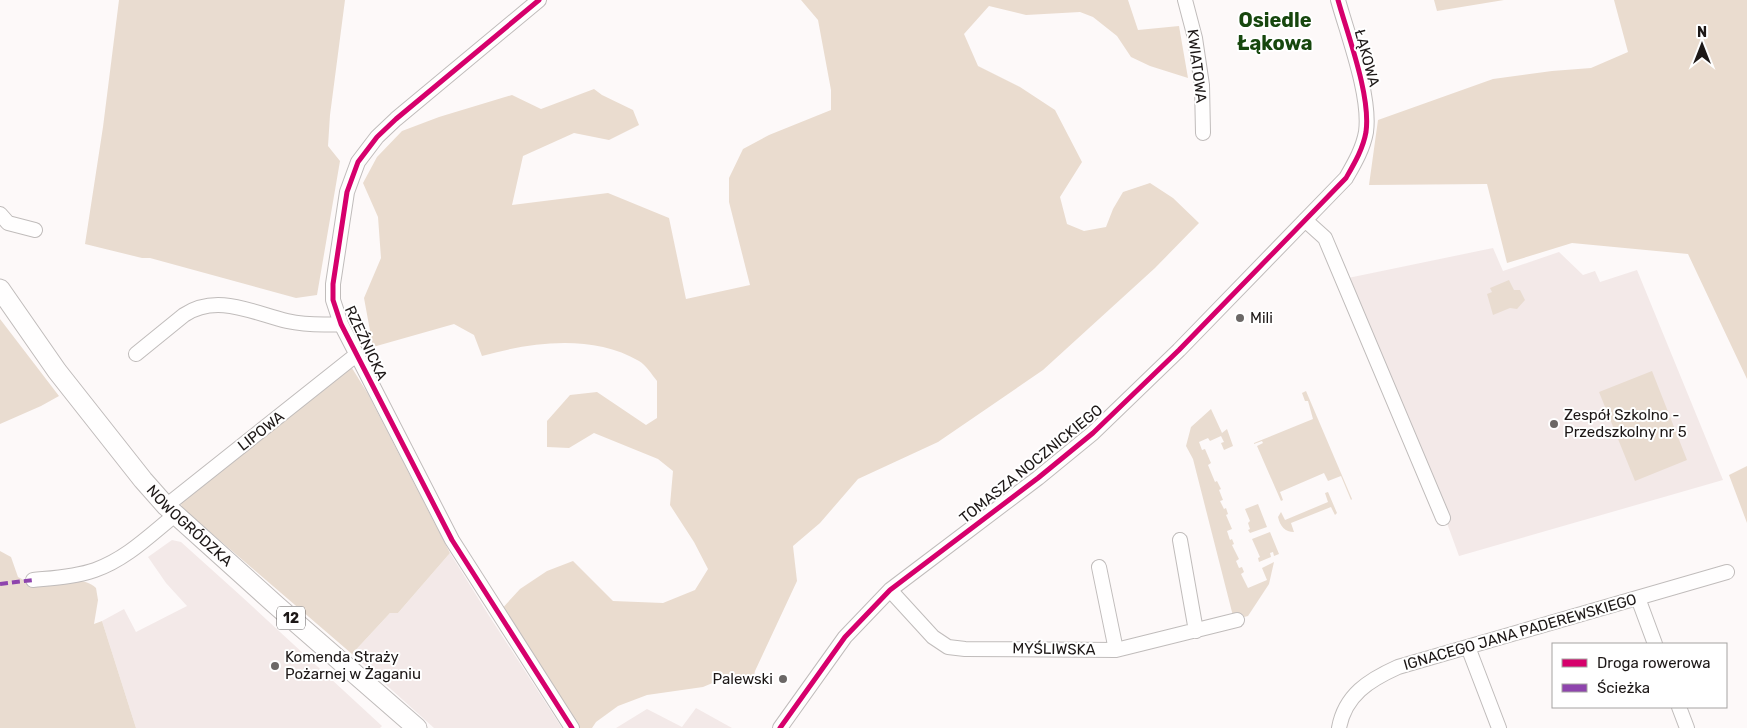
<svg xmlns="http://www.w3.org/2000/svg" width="1747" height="728" viewBox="0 0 1747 728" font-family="Rubik,sans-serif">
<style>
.built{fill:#f3e9e8}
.green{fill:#e9dcd0}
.forest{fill:#eadccf}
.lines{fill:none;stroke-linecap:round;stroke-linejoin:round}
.minor-casing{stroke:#c0bcbb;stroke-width:16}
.major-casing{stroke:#c0bcbb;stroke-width:21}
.minor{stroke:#fffefe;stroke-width:14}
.major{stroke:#fffefe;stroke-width:19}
.quiet{stroke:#8e44ad;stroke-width:4;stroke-dasharray:8 4;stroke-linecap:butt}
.cycleway-casing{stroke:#fff;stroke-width:8}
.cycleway{stroke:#d6006c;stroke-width:5}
.poi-dot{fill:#6b6766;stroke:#fff;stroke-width:2}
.labels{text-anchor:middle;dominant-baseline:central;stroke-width:4;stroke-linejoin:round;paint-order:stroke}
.shield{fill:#fff;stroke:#615d5d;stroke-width:1}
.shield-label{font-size:14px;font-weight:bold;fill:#1d1817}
.street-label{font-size:15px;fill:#1d1817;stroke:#fff}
.poi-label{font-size:15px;fill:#1d1817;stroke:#fff;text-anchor:start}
.district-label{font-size:20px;font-weight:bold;fill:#17470e;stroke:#fff}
</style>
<rect width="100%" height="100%" fill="#fdf9f9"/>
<path class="built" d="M1493 248 1503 271 1559 252 1583 275 1595 271 1600 282 1637 270 1723 480 1459 556 1433 485 1348 278Z
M172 540 181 542 241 596 382 726 380 728H136L102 621 124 609 136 632 187 606 166 583 148 557Z
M450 553 488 614 562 728H434L352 654 390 613H398Z
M696 708 732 728H616L647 709 682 727Z"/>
<path class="green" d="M119 0H345L330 115 328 146 340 161 317 295 296 298 150 258H142L85 244 103 127Z
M1509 280 1514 290H1520L1525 300 1517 309 1510 308 1493 315 1487 294 1492 292 1490 288Z
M0 319 59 396 41 406 0 424Z
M352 368 368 394 450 553 398 613H390L352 654 182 508 180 500 321 388Z
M1652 371 1687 460 1635 481 1599 392Z
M1306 391 1352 499 1351 500 1341 476 1328 481 1324 473 1280 492 1283 500 1281 501 1257 446 1263 443 1262 441 1254 444V443L1313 419 1308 401H1305L1302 393Z
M1211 409 1222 433 1227 429 1233 446 1224 450 1221 443 1224 442 1221 436 1210 441 1208 438 1199 442 1202 450 1205 449 1211 463 1208 465 1215 482 1217 481 1221 489 1219 490 1223 500 1220 501 1224 509 1226 508 1228 514 1226 515 1232 529 1227 531 1230 540 1232 539 1234 544 1232 545 1239 559 1236 561 1239 568 1242 567 1244 572 1241 574 1248 588 1267 580 1262 568 1274 562 1269 584 1248 616 1237 619 1233 616 1193 459 1186 446 1191 427Z
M1328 492 1337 513 1335 515 1331 507 1291 523 1294 532C1285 532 1280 526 1278 517L1281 512 1285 520 1328 502 1325 493Z
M1258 504 1267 527 1250 533 1248 530 1250 529 1248 523 1250 521 1245 509Z
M1270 532 1279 554 1274 556 1273 552 1270 553 1271 557 1259 562 1258 558 1260 557 1252 539Z
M0 551 11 557 18 577C23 579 29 585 35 585 55 586 80 573 96 588L98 600 94 624 102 621 136 728H0Z"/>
<path class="forest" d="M801 0H1128L1138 30 1179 26 1188 78 1150 66 1131 57 1117 36 1093 17 1080 12 1026 15 989 6 964 34 978 66 1020 87 1055 110 1082 162 1060 197 1067 224 1084 231 1106 227 1113 209 1123 192 1150 183 1173 198 1199 223 1155 268 1043 370 938 442 858 479 820 523 793 546 797 581 755 671 752 687 729 676 703 687 647 695 618 706 596 722 592 728H572L498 613 520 589 547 571 573 561 613 601 663 603 695 590 708 569 694 542 670 505 673 471 658 459 594 433 569 448 547 447V421L570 395 597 392 646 425 657 418V381C652 375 646 365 639 361 592 334 532 342 482 356L474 335 454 324 373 347 364 298 381 258 378 217 363 183 377 157 402 131 439 117 512 95 541 109 594 89 602 95 633 110 639 125 609 140 574 133 523 156 512 205 608 193 669 218 686 299 750 285 729 202V178L743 149 769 135 831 110V90L818 20Z
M1434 0H1504L1437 11Z
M1614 0H1747V379L1688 254 1572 243 1507 263 1487 184 1369 185 1378 120 1493 79 1552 71 1591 68 1628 52Z
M1747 466V523L1729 475Z"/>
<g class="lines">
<defs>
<path id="minor" d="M539 0 396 119 377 137 358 162 347 192 333 284V300L341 324 452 540 572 728
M1185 0 1195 38 1202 85 1203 133
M0 214 8 223 35 230
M1305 220 1325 238 1443 518
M136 354 184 315C217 293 253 313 287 321 305 325 323 325 341 324
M166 506 356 355
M1180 540 1196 631
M1099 567 1116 650
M33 580C53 578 75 577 95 570 126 559 149 536 175 515
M890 590 933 637 948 647 965 649 1116 650 1237 620
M1638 598 1655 644
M1468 647 1499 728
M1679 707 1687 728
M780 728 845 637 890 590 1038 478 1093 433 1179 350 1346 178C1354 164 1363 149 1366 132 1371 96 1348 36 1338 0
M1339 728C1345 695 1369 680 1398 667L1727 572"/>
<g id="major">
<path id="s1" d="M0 289 57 371 143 480 166 506 277 606 417 728"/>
</g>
</defs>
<use href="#minor" class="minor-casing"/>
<use href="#major" class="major-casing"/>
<use href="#minor" class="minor"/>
<use href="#major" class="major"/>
<path class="quiet" d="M0 584 33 580"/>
<defs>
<path id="cycleway" d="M539 0 396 119 377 137 358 162 347 192 333 284V300L341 324 452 540 572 728
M780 728 845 637 890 590 1038 478 1093 433 1179 350 1346 178C1354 164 1363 149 1366 132 1371 96 1348 36 1338 0"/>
</defs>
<use href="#cycleway" class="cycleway-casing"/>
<use href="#cycleway" class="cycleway"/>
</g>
<g class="poi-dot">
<circle cx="1240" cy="318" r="5"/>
<circle cx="1554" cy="424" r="5"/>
<circle cx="275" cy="666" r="5"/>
<circle cx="783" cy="679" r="5"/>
</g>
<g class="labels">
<rect class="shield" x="277" y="606.5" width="28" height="23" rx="4"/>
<g class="shield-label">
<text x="291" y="618">12</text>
</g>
<g class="street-label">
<text transform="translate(1367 58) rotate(75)">ŁĄKOWA</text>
<text transform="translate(1197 66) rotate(83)">KWIATOWA</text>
<text transform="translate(366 343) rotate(65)">RZEŹNICKA</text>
<text transform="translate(261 431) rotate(-38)">LIPOWA</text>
<text transform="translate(1031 464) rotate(-39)">TOMASZA NOCZNICKIEGO</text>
<text stroke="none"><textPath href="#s1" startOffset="304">NOWOGRÓDZKA</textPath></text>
<text transform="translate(1520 632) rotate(-16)">IGNACEGO JANA PADEREWSKIEGO</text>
<text transform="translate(1054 649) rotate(1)">MYŚLIWSKA</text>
</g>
<g class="poi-label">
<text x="1250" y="318">Mili</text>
<text x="1564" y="415">Zespół Szkolno -<tspan x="1564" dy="17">Przedszkolny nr 5</tspan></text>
<text x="285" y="657">Komenda Straży<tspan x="285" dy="17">Pożarnej w Żaganiu</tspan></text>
<text x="773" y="679" text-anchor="end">Palewski</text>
</g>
<g class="district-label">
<text x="1275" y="20">Osiedle<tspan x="1275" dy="23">Łąkowa</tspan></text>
</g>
</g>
<rect x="1552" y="643" width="175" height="65" fill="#ffffff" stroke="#a5a3a2"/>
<rect x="1562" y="659" width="25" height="8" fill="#d6006c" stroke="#a5a3a2"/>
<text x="1597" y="668" font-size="15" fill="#1d1817">Droga rowerowa</text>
<rect x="1562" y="684" width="25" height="8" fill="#8e44ad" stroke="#a5a3a2"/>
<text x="1597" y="693" font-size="15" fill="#1d1817">Ścieżka</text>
<g transform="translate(1702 45)" stroke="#ffffff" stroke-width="4" paint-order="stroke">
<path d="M0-4L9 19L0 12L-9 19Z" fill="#1d1817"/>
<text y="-8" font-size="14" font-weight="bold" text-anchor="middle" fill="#1d1817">N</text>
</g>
</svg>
